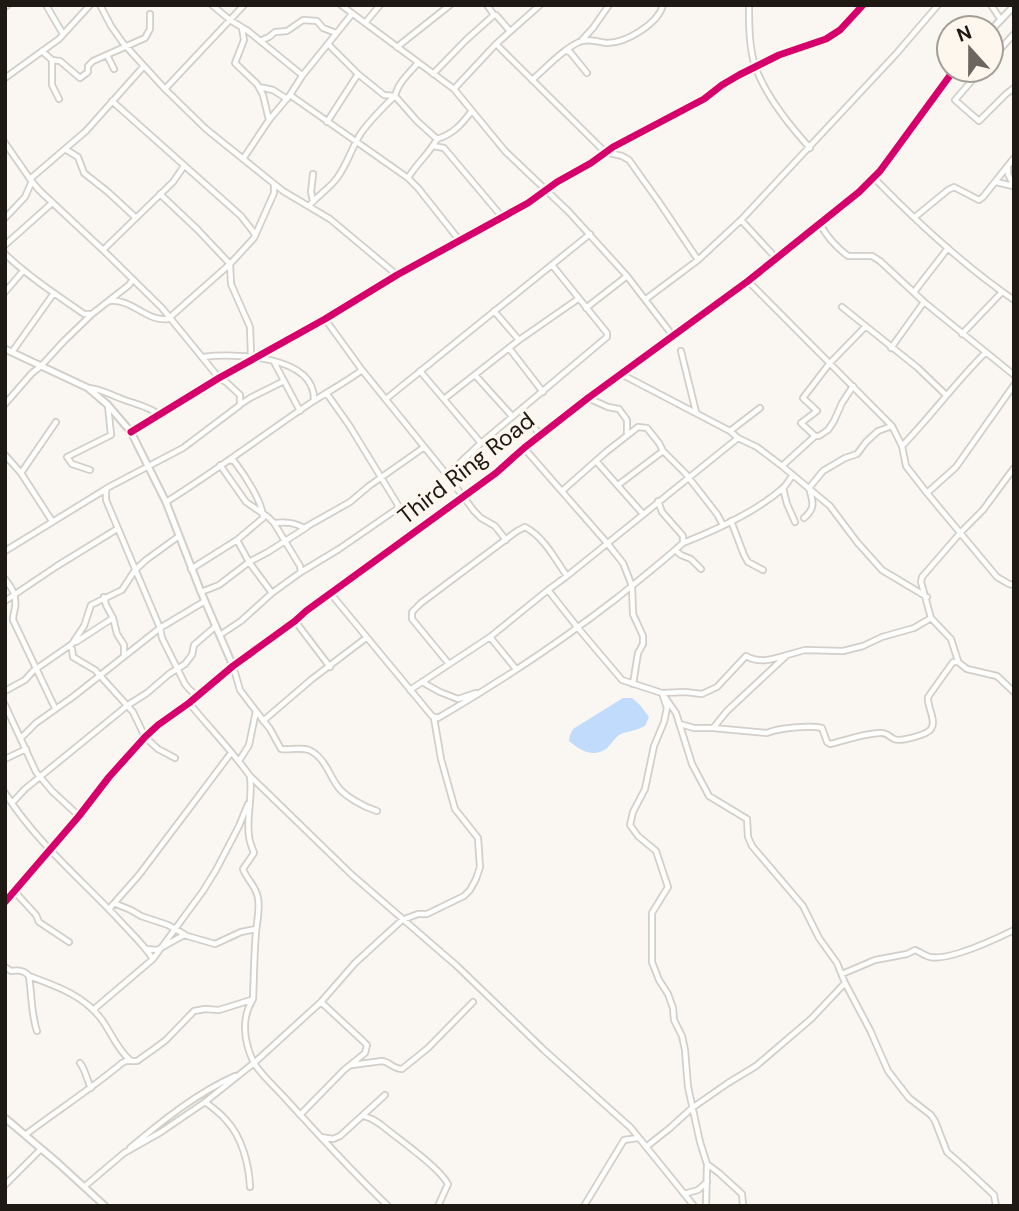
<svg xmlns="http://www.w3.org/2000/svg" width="1019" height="1211" viewBox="0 0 1019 1211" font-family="'DM Sans',sans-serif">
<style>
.water{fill:#c0dbfb}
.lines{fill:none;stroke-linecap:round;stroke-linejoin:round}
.minor-casing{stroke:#d2cec8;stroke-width:8}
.tertiary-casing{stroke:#d2cec8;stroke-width:9}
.minor{stroke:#fefefd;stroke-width:4.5}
.tertiary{stroke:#fefefd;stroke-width:5}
.cycleway-casing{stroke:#fdf7ee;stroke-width:11}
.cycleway{stroke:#d6006c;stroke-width:7}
.labels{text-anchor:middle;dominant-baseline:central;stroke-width:7;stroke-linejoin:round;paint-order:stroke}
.street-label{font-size:23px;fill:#1e1912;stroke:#fdf7ee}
</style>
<rect width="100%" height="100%" fill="#faf6f2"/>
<path class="water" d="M623 698H632L640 705 649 717 645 726C637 730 631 731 623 733 615 736 612 744 606 749 592 758 580 750 569 741L570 735 573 729Z"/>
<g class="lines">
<defs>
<path id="minor" d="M46 5 63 34
M100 5 111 26 123 43 165 89 206 129 283 191 330 219 397 275
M212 5 230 20 248 31 302 75
M341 5 454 89 505 151 569 212 627 276 673 336
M487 5 494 15
M749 5C749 24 749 47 755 66 766 97 789 125 810 148
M991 5 1001 20
M5 7 8 5
M365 23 380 5
M242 28 244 40 235 63 257 84 263 95 269 120
M582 40 593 28 609 5
M260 41 269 37 275 32 287 31 303 20 317 21 323 28 336 33
M328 44 358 74 384 95 395 96
M496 44 605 152 622 156 629 160 659 202 698 260
M397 47 450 5
M42 51 52 60 60 61 80 78 88 72V66L93 61 145 38 150 29V14
M566 51 570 52 587 73
M107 55 114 69
M991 59 1014 34
M52 60V85L59 99
M418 63C409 73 398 83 395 96L417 121 437 139C453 134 461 125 471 112
M981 70 955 100 979 121 1006 94 1014 88
M433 74 466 40 494 15H496L510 31
M5 78 59 39 90 5
M532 80C546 68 562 50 579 42 589 38 597 42 607 43 626 43 658 24 663 5
M259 87 273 90 287 99
M165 89 244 5
M454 89 496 44 540 5
M290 95 408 178 418 188 456 236 458 242
M112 101 241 216 255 234
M327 122 358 74
M5 143 30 179 39 190 103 250 162 308 219 378 226 382 240 395V405L183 448 107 488 106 491V500L160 628 162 638 185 684 189 689 197 696
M433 146 444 148 503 218
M65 149 78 157 84 173 108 192 136 218
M243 159 269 120 290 95 302 76 352 14
M1008 167V174L1014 186
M408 178C416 164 429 154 437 139
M874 178C916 221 964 266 1014 300
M30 179 86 131 144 66
M996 182 1013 186
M160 194 198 230 230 264 231 284 250 327 251 356
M313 201 311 192 313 174
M309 206C318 195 329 189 337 178 347 165 352 147 361 133 368 123 385 105 395 96
M915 217 948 190 954 187 979 200 983 197 1014 158
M5 218 25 197 32 181
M741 220 776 258
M820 224C827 237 836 247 848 256H872L880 261 924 302 1014 375
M5 245 52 203
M103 250 173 182 184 166
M5 254C29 277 57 295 84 314H91
M748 281 892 426 902 446 906 466 927 493 997 577 1009 584 1014 585
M5 292 23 271
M914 292 948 248
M646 299 698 260 741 220 896 54 938 5
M109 301C132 298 146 322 168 319L230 264 254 238 274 193V185
M842 307 918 368 946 395
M586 308 627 276
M494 311 519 340
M325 319 362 370 447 475 474 511 481 518 495 526 506 540
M962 334 1002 292
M509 348 543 392
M891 348 924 302
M681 351 696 412
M12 352 54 293
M203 357C234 353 315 355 314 400
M274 362 300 411
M420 371 481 443
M621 374 730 431 738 438 757 447 782 466 830 506 857 542 882 570 927 597
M475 375 512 416
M89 388C101 389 111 395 122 399 135 404 148 406 160 415
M588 398 608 407 619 409 627 420V435
M386 399 590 234
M444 399 519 340 578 299
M5 404 32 373 41 366 64 341 92 314 129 285 133 279
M241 404 250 398 284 381
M521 410 540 435
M730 431 760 408
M131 432 219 378 325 319 397 275 528 203 557 182 591 163 613 147 704 99 722 85 739 75 779 55 826 39 840 30 863 5
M815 436H819L828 430 834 421 842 403 853 386
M902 446C931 416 955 383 985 353
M524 448 607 543 623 563 632 586 633 614 643 636V644L638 653 633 684
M5 455 21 473 52 521
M229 460 234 461C244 474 263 502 263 518L237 540
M596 461 643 514
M220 465 246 502 268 517 274 523C285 522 294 522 304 528L350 502 369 486 423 448
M782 466 815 436 801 423 817 411 803 398 829 364 866 326
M90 470 72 464 67 457 111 435 108 406
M21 473 56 422
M447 475 481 443 607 337V333L552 265
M618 485 663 451
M783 488 787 504 795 522
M562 491 606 452 638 427 647 428 659 443 663 451 685 473 717 514 723 525
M927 493 956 467 1014 385
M166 502C216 471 263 435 312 402 329 391 346 382 362 370
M804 518C816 508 813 502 809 488L823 471 845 458 857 454 866 442 878 431 892 426
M731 521 744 555 748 562 763 570
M274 523 300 566 301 572
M683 543C716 530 756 512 783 488 787 485 789 479 793 475
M675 550 681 555 691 559 701 569
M5 551 106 489
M191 569 237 540 249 562 272 593
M5 579C12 588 17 596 15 608 14 612 13 616 13 620L55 708
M548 590 578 628 622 680 662 693 676 713 692 764 709 796 747 819 748 837 752 846 803 906 819 938 837 963 845 983 870 1030 888 1071 909 1098 931 1115 935 1121 947 1152 963 1166 994 1195 996 1206
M201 592 219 585 249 562 268 552 307 527
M331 594 432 716 438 718C500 682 560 642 617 598 639 580 662 562 683 543V536L662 512 658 501
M104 597 106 605 113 618 117 634 124 645V654
M5 601 57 566 117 529
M295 621 330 667
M220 635 241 621 272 593 301 572 339 549 397 509 398 505 349 425 327 394
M490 637 516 669
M76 642 113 618
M69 646 72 649 73 657 95 670 133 712 145 737 158 749 175 758
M958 661 951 639 931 618 921 582 922 577 961 532 983 510 1014 468
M449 664 412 619V612L421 603 517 531 525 527C544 537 555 559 567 576
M233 666 240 690 256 711 249 745 239 761
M422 682 440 692 458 699 476 693
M410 690 490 637 548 590 567 576 738 438
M5 691 25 680 33 671 72 644 84 626 91 605 122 590 135 570 146 560 179 536
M189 703C209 727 232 751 250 776L352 875 457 966 544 1050 631 1128 694 1206
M5 705 36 772 52 791 79 816
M256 711 270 729 281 749C290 750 300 747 309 750 324 757 328 772 336 784 343 796 364 807 377 811
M263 721 312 679 366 638
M680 724 694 728H713L767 733C778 728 810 725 822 728L827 742 830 744C847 740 862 734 879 733 887 732 888 736 894 739 900 742 927 735 931 729 937 721 927 707 928 697L953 662H958L967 669 997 676 1014 692
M714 727 727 711 787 655 805 650 843 651 863 646 882 637 914 628 931 618
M21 738 36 723 74 696 160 628 205 601
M5 759 26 749
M250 777C253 796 246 817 249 836 249 841 252 847 254 853L243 869C247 880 256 886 258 898 260 909 257 921 256 932 254 954 254 977 253 999 241 1018 244 1041 253 1061 258 1072 275 1087 284 1097 318 1134 351 1171 388 1206
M5 793C36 842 82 880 121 922 132 934 144 945 153 959
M12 803 25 789 128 705 147 693 169 674 185 664 192 655 194 645 216 626
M15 892 36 915 39 922 69 942
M116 904 131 910 141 916 168 925 184 934
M109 909 139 875 231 753
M147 949 157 950 184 935 215 944 241 932 256 929
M5 967 11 971C18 970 24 970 29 976 56 986 84 995 102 1020 112 1034 117 1049 130 1060
M842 974 875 960 907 954 915 950C920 952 925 956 930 957 949 961 996 939 1014 930
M29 977C32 995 31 1014 37 1031
M93 1010 153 959 203 891 216 870 239 826 248 804
M80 1063C85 1069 87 1080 91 1088
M352 1065 382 1061C390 1062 393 1069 402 1069L428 1048 473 1002
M205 1102C212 1107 220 1113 226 1120 242 1137 249 1164 250 1187
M300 1115 344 1070 365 1053 367 1045 363 1041 321 1002
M364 1116 372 1119 380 1124C397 1138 439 1167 448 1184L438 1206
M25 1135C58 1110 91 1089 122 1063L126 1061H137L154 1049 166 1040 194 1011 205 1009 219 1010 251 1000
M321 1137 333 1139 340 1136 385 1095
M646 1147 670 1128 692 1108 728 1083 756 1066 811 1019 845 983
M130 1148C162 1121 197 1093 235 1076
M5 1185 41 1149
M84 1187 124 1153 161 1132 205 1102 254 1063 321 1002 355 963 402 920 418 914H427L464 896 470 890 476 879 480 867 478 838 455 809 441 759 434 718
M684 1194 698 1190 707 1182
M584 1206 624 1140 638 1138
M706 1206 707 1165
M743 1206 742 1194 719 1173 707 1164 700 1142 688 1087 685 1050 682 1036 674 1020 673 1008 668 994 659 980 652 962V913L668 887 656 851 638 836 630 825 633 812 645 789 654 746 664 722 667 708 662 693 685 692 702 694 717 687 746 656C760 664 773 659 787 655"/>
<path id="tertiary" d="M991 30 1014 6
M5 349 88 388 108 405 131 432 166 502 201 592 233 666
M5 902 79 816 109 777 145 737 158 725 189 703 233 666 295 621 306 611 496 473 524 448 588 398 748 281 859 192 880 171 954 70
M5 1118 58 1163 105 1206"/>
</defs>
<use href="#minor" class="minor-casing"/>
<use href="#tertiary" class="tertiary-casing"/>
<use href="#minor" class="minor"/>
<use href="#tertiary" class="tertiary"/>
<defs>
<path id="cycleway" d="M131 432 219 378 325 319 397 275 528 203 557 182 591 163 613 147 704 99 722 85 739 75 779 55 826 39 840 30 863 5
M5 902 79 816 109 777 145 737 158 725 189 703 233 666 295 621 306 611 496 473 524 448 588 398 748 281 859 192 880 171 954 70"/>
</defs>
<use href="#cycleway" class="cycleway-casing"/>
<use href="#cycleway" class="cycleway"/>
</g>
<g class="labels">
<g class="street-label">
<text transform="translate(466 468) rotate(-38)">Third Ring Road</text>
</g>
</g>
<rect width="1019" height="1211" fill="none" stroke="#1e1912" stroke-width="14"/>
<g transform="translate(970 49) rotate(339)"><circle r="33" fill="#fdf7ee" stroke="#a49e96" stroke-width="2"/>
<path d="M0-5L12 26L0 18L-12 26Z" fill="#6b6660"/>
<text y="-10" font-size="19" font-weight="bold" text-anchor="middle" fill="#1e1912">N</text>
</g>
</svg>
